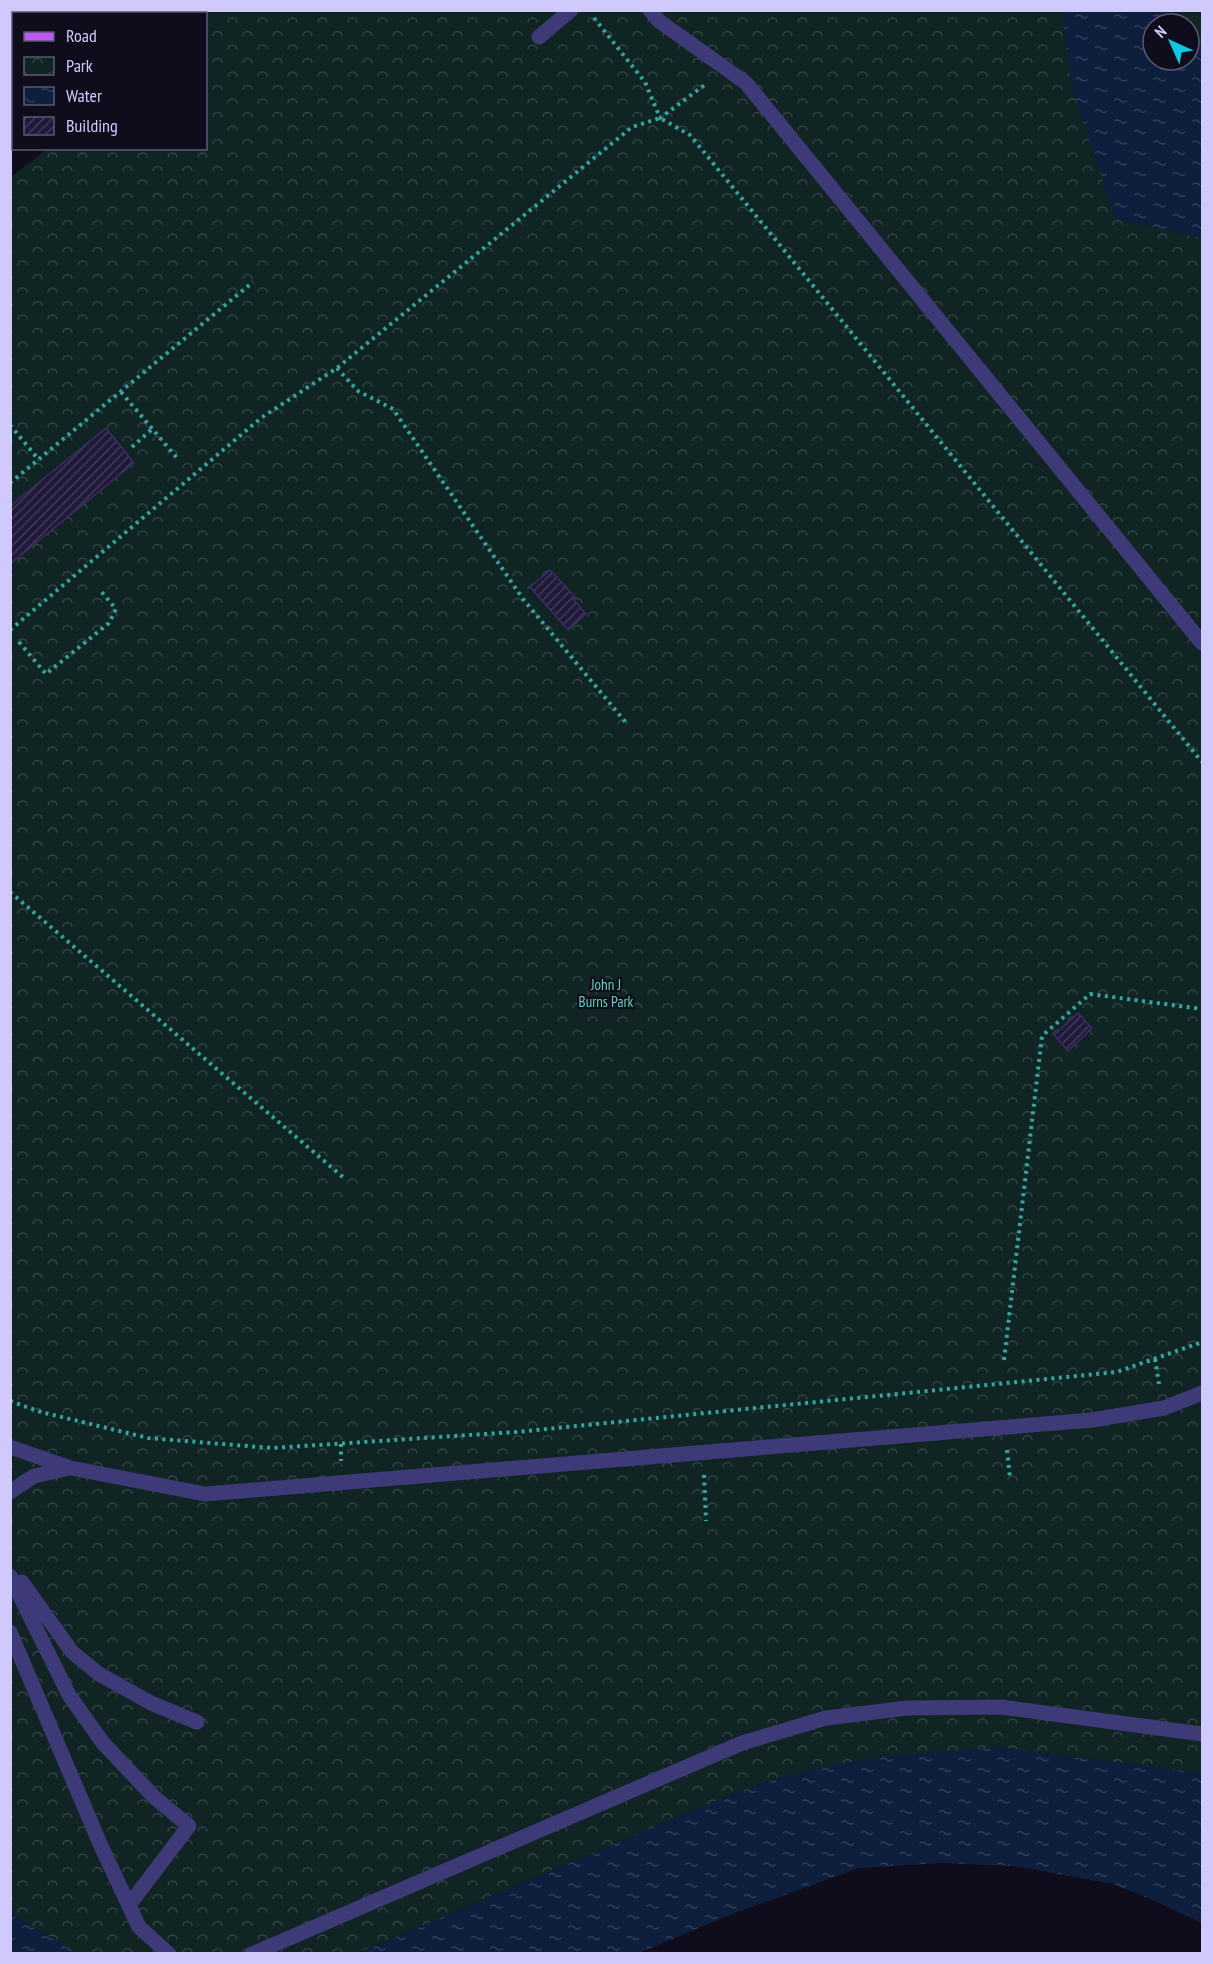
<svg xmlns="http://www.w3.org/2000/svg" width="1213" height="1964" viewBox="0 0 1213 1964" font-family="'PT Sans Narrow',sans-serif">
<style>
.forest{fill:url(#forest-firs)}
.park{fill:url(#park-crowns)}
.water{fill:url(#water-ripples)}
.building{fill:url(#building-hatch);stroke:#392d65;stroke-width:1.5}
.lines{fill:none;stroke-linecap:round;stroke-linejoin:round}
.path{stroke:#34a5a1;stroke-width:4;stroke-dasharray:3 4.5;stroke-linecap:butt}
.minor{stroke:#3e3a77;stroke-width:15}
.major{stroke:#bd58f4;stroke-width:15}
.labels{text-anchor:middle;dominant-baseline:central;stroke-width:4.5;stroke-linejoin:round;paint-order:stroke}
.park-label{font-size:15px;fill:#5cd5ba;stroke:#0f0c1b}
</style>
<defs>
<pattern id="forest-firs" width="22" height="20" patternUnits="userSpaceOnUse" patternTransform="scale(1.5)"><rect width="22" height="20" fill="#102424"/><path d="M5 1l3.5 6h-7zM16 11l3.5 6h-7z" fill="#324245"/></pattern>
<pattern id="park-crowns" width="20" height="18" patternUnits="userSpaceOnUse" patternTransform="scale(1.5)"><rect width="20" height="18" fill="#102424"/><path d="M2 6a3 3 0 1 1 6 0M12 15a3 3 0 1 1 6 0" fill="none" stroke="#324245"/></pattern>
<pattern id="water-ripples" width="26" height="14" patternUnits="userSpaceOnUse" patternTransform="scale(1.5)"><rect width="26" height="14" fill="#0e1f3d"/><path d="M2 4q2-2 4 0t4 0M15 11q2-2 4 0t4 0" fill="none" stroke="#303e5a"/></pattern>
<pattern id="building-hatch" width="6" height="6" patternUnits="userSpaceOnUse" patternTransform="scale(1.5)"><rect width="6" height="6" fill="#21193a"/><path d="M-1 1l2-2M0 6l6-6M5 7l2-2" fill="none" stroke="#403957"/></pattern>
</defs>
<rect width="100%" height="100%" fill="#0f0c1b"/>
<path class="forest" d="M1162 11H1202V48L1189 37V24C1175 24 1170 23 1162 11Z"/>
<path class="park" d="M207 11H1080L1115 218 1202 238V1773L996 1747 771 1780 716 1801 358 1953H76L11 1913 10 178 47 149 206 148 204 13Z"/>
<path class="water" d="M1062 11H1162L1167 19 1173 24H1153V60H1189V37L1202 48V238L1115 218 1071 85Z
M996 1747 1202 1773V1923L1155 1901 1113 1884 1015 1866 942 1863 859 1868 732 1914 639 1953H358L716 1801C746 1789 776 1778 808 1770 869 1755 933 1753 996 1747Z
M11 1913 76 1953H11Z"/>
<path class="building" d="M106 428 134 463 10 564V506Z
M550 570 575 597 573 599 586 614 568 630 530 587Z
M1078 1013 1092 1028 1068 1051 1054 1035Z"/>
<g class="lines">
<path class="path" d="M594 18 645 82 660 118 706 84
M337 368 358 391 393 409 523 599 628 725
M121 392 177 458
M10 425 39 460
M132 447 152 429
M10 483 253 282
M10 630 261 418 337 368 632 127 660 118 690 135 1202 762
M19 642 46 674 109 623 116 609 100 590
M10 892 344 1178
M1155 1359 1159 1384
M1004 1360 1042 1036 1090 994 1202 1009
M10 1401 41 1412 148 1438 272 1448 516 1432 1117 1372 1202 1342
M341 1444V1461
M1007 1450 1010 1478
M704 1475 706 1521"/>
<path class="minor" d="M650 10 659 21 746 83 1202 643
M539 37 571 10
M10 1447 71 1468 205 1494 1092 1420 1164 1408 1202 1393
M10 1492 34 1476 70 1468
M10 1576 69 1695 103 1743 154 1797 189 1826 129 1905
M22 1582 72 1652 99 1674 151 1703 197 1722
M10 1632 101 1846 139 1927 169 1954
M252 1954 742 1743 826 1718 907 1708 1001 1707 1202 1734"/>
<path class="major" d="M108 14 111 10
M10 98 14 96"/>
</g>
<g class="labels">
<g class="park-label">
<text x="606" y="984">John J<tspan x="606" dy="17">Burns Park</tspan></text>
</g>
</g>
<rect width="1213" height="1964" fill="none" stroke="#d0c9fc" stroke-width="24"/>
<rect x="12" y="12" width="195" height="138" fill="#0f0c1b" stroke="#5c5875" stroke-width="1.5"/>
<rect x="24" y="32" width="30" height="9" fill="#bd58f4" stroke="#5c5875" stroke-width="1.5"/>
<text x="66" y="42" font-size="18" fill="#d0c9fc">Road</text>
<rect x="24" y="57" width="30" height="18" fill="url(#park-crowns)" stroke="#5c5875" stroke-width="1.5"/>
<text x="66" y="72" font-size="18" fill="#d0c9fc">Park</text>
<rect x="24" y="87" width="30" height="18" fill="url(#water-ripples)" stroke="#5c5875" stroke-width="1.5"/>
<text x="66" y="102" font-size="18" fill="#d0c9fc">Water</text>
<rect x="24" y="117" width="30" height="18" fill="url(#building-hatch)" stroke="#5c5875" stroke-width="1.5"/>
<text x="66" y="132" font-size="18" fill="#d0c9fc">Building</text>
<g transform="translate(1171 42) rotate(315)"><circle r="28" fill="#0f0c1b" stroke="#5c5875" stroke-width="1.5"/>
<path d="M0-4.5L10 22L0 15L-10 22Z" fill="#0fc8e2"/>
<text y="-9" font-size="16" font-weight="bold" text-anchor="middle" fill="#d0c9fc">N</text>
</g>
</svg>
